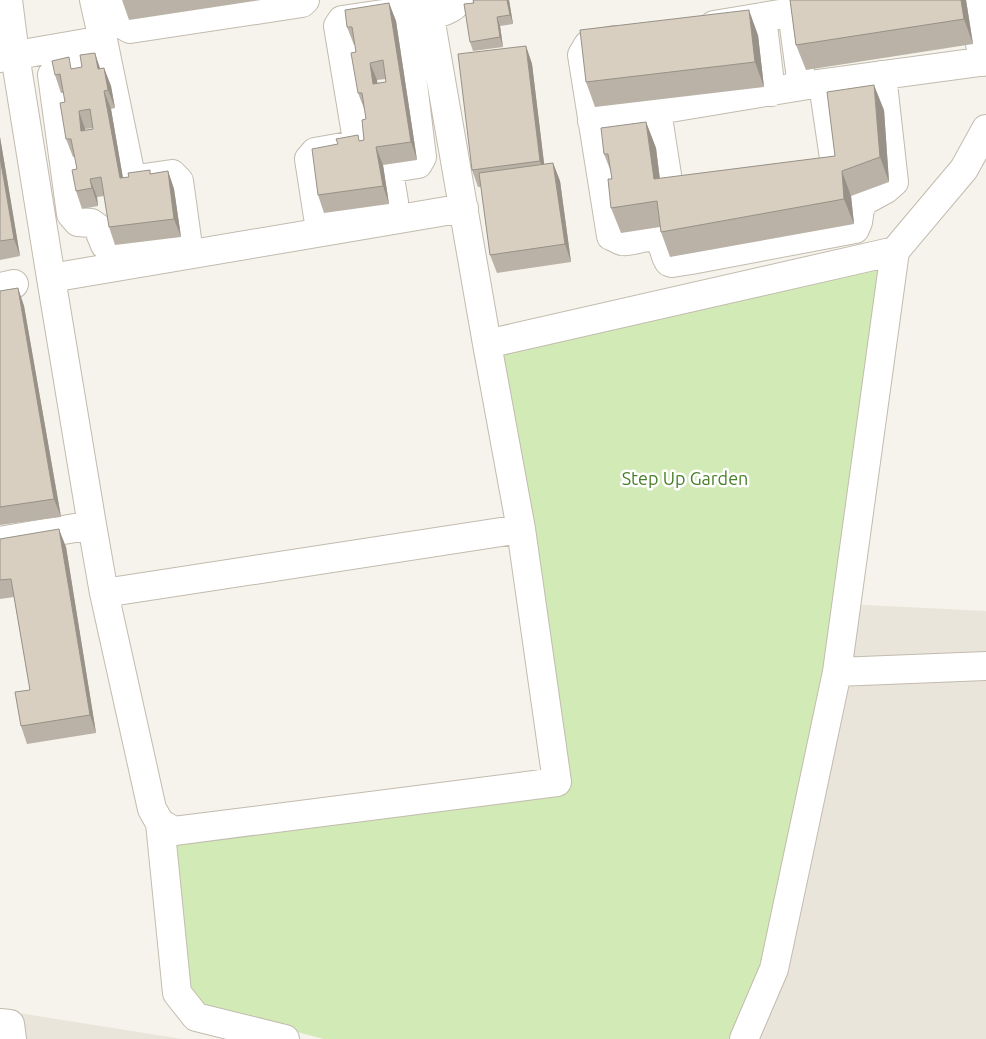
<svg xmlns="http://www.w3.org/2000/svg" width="986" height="1039" viewBox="0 0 986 1039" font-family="Ubuntu,sans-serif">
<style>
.residential{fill:#eae5da}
.green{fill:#d2eab5}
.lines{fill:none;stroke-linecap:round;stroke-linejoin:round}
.minor-casing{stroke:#c2bbae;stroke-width:30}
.minor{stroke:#fff;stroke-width:28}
.wall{fill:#bab2a6;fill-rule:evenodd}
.shaded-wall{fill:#979187}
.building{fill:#d8cfc1;stroke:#979187;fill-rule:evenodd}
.labels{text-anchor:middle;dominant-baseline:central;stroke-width:5;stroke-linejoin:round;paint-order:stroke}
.park-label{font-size:18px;fill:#4a7f2a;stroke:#fff}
</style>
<rect width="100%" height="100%" fill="#f6f3ec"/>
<path class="residential" d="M766 600 986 611V1039H489Z
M0 1010 182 1039H0Z"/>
<path class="green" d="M895 251 780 940 728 1039H324L185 1003 160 823 557 782 487 344Z"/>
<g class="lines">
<defs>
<path id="minor" d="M8 0 15 55 51 278 92 525 104 593 152 809 160 823 174 831 557 782 521 529 487 344 427 0
M117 0 121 24 130 29 302 3 305 0
M402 0 404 11 422 157 418 164 393 168 389 172 394 202 391 207 318 217 309 159 315 152 354 145 357 140 338 26 342 20 404 11
M973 0 983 62
M430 15C440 13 453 10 459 0
M762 17 771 92
M714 25 792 12
M103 40 131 176 137 179 172 174 179 181 187 239 114 252 105 245 98 228 91 223 78 222 71 214 52 75 59 68 106 59
M615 40 588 45 582 55 611 236C614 237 619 240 622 241 637 243 653 228 663 247 665 252 665 257 669 262L672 263 691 260 855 229 858 222 860 209 864 201 886 189 894 182 882 75
M0 58 103 40 94 0
M802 86 792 12 862 0
M657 111 669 188 676 197 692 195
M592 121 802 86 986 61
M811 175 829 172 835 165 823 84
M51 278 464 208
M0 287 14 284
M487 344 895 251 964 169 986 129
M0 541 92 525
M104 593 521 529
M837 672 986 666
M160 823 177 993 196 1017 285 1039
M0 1023 10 1024 12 1039
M744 1039 774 969 837 672 895 251"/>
</defs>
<use href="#minor" class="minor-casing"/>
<use href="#minor" class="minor"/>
</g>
<path class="wall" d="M122 0H261L129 20Z
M509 0 513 24 500 26 503 47 473 51 470 42Z
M790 0H966L973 44 806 70 796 45Z
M389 3 396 21 417 160 383 165 389 204 324 213 318 195 360 141 364 140 366 119 365 111 358 93 356 52 355 45H354L347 27ZM386 79V82L377 83V80Z
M758 35 764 87 595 107 586 82Z
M526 46 532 64 544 164 553 163 560 181 571 262 497 273 490 255 481 187H478L472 170Z
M82 67 101 69 104 68 111 86 115 108 111 109 123 178 168 171 174 189 181 237 115 245 109 227 104 196 97 197 98 206 82 209 76 191 77 169 75 157H73L66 139 65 102 64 93H61L55 75 73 69ZM93 128V129L85 130V129Z
M884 110 889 182 851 196 854 224 670 257 661 232 660 227 621 233 611 208 612 179 611 172 604 154 646 122 656 148 660 179 835 156Z
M0 137 20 256 0 260Z
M18 288 24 306 61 517 0 525V291Z
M0 539 66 547 96 733 27 744 21 726 30 690 14 597 0 599Z"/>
<path class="shaded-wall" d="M507 0H509L513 24 510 15Z
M961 0H966L973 44 964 19Z
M389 3 396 21 417 160 411 142Z
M749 10 758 35 764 87 755 62Z
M497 17 500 26 503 47 500 37Z
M526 46 532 64 546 179 540 161Z
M95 53 101 71 98 69Z
M370 63 377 80 380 102 373 84Z
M104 68 111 86 115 108 108 90Z
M874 85 884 110 889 182 880 157Z
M104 91 111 109 126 196 120 178Z
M79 111 85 129 88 149 81 131Z
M646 122 656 148 663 205 654 179Z
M0 137 20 256 14 239 0 157Z
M376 147 383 165 389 204 383 186Z
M553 163 560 181 571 262 565 244Z
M168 171 174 189 181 237 174 219Z
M842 171 851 196 854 224 844 199Z
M90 179 97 197 98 206 92 188Z
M18 288 24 306 61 517 54 499Z
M59 529 66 547 96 733 90 715Z"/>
<path class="building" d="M473 0H507L510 15 497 17 500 37 470 42 464 4 474 3Z
M790 0H961L964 19 796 45Z
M389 3 411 142 376 147 383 186 318 195 312 149 338 144 336 139 358 135 359 141 364 140 362 120 366 119 362 93H358L351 53 356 52 352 27H347L345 10ZM383 60 386 82 373 84 370 63Z
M749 10 755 62 586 82 580 30Z
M526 46 540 161 472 170 458 54Z
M95 53 98 69 104 68 108 90 104 91 120 178 129 177 128 173 150 170V174L168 171 174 219 109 227 101 177 90 179 92 188 76 191 72 170 77 169 71 139H66L60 103 65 102 60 74 55 75 52 61 69 57 71 69 82 67 80 55ZM90 109 93 129 81 131 79 111Z
M874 85 880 157 842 171 844 199 661 232 657 201 611 208 608 179H612L608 154H604L601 128 646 122 654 179 835 156 827 92Z
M0 157 14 239 0 241Z
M553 163 565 244 490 255 479 173Z
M18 288 54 499 0 507V291Z
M59 529 90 715 21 726 15 692 30 690 11 579 0 580V539Z"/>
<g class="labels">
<g class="park-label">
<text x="685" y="478">Step Up Garden</text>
</g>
</g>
</svg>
